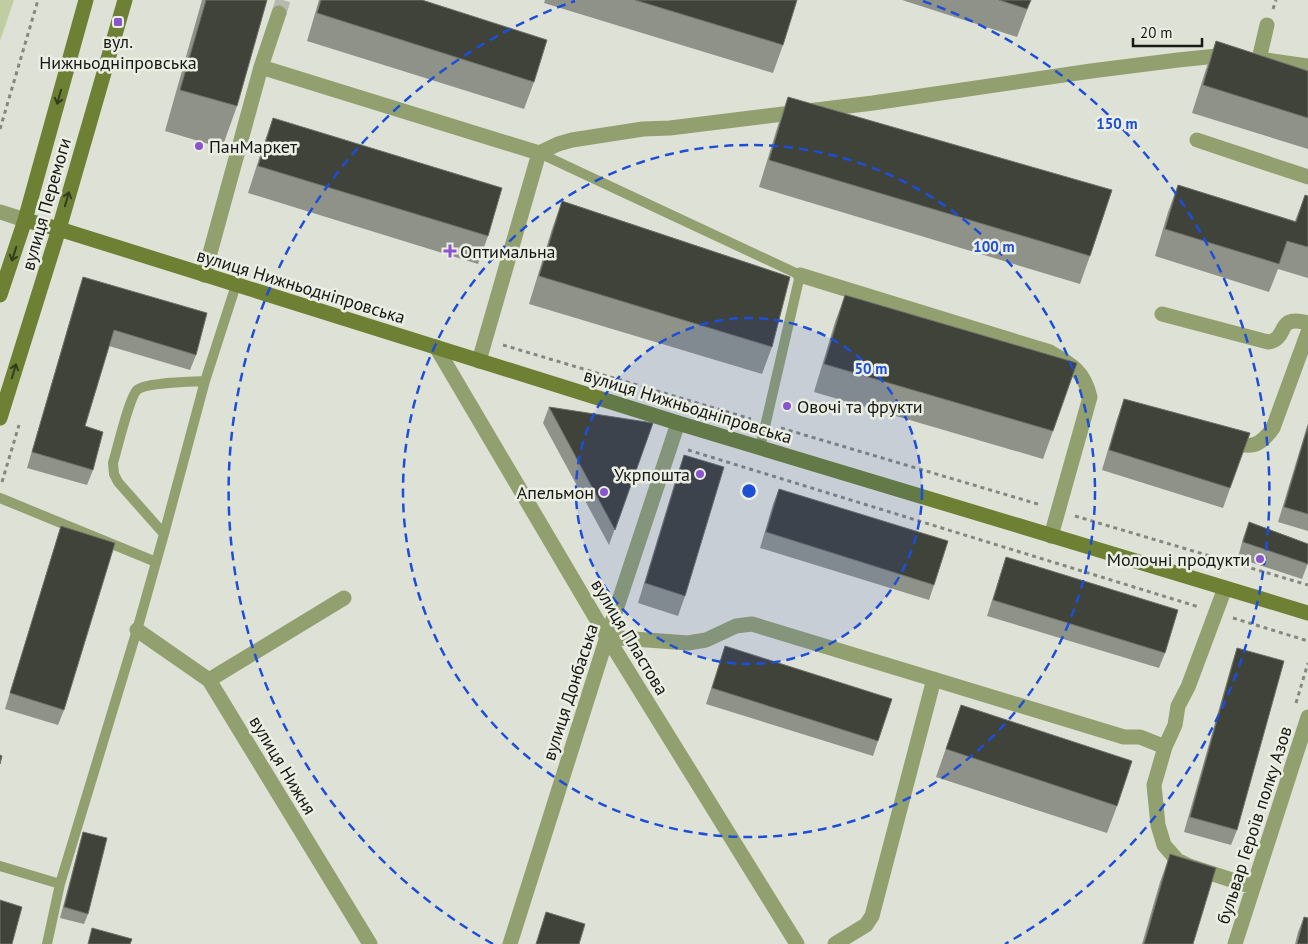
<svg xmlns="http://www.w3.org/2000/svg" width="1308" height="944" viewBox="0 0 1308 944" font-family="'PT Sans',sans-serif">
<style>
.green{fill:#c0cda2}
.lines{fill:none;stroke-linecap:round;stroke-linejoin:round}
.street-tunnel{stroke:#b6b9af;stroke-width:15;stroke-dasharray:15 8;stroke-linecap:butt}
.path{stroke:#868880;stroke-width:3;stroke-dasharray:4 4;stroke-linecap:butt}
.lane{stroke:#92a070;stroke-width:10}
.street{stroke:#92a070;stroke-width:15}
.secondary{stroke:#6d8034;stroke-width:15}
.wall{fill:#8f9288}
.building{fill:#40433a;stroke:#6f7269}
.oneway{stroke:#343c1f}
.ring{fill:none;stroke:#1d4ed8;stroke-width:2.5;stroke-dasharray:9 6}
.poi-dot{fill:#8a54cc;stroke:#ebeee3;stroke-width:2}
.labels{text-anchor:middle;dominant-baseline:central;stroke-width:5;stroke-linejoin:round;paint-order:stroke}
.poi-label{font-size:18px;fill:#161814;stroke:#ebeee3;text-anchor:start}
.street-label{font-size:18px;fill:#161814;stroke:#ebeee3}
.centre{fill:#1d4ed8;stroke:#ebeee3;stroke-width:2.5}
.ring-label{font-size:15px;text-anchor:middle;font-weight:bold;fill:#1d4ed8;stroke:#ebeee3;stroke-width:5;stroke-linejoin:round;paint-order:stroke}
</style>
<rect width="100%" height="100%" fill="#dee1d6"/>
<path class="green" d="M0 0H14L0 41Z"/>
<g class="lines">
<path class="street-tunnel" d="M279 13 283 0"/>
<path class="path" d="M1273 9 1276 0
M0 129 38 0
M503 345 751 419
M781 428 1041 505
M688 450 1199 607
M2 482 19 425
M1075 516 1308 585
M1233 618 1308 641
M1296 703 1308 663"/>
<path class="lane" d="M539 153 800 275 760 448
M0 498 156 562
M164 534 118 482 114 474 113 463C117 450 129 398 137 390 146 382 191 382 205 381L236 285
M0 866 60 884
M47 944 60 884 137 630 164 534 205 381"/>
<path class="street" d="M1259 59 1308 66
M1259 59 1267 25
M261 67 279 13
M1197 140 1308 177
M539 153 558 144 572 140 643 129 670 128 873 103 1091 71 1178 60 1217 56 1232 57
M0 212 25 220
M204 275 261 67 539 153 479 361
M800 275 1050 352C1071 364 1084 371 1090 397L1051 536
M1162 314 1268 342C1290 339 1274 314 1308 323
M436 347 607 637 797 944
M1227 442C1250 448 1259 448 1273 428L1308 332
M137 630 209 680 370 944
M607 637 688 643 706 640 736 626 752 624 1124 737H1140L1165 747 1175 725 1178 706 1188 687 1225 588
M209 680 344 598
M1165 747 1154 785 1158 825 1164 845 1177 860 1189 866 1253 887
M510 944 607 637 678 423
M835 944 866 925 872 916 934 679
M1235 944 1308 717"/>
<path class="secondary" d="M25 220 59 229 678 423 1308 613
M0 295 25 220 86 0
M0 418 59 229 125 0"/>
</g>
<path class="wall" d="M202 0H267L237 106 222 148 165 131Z
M319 0H422L534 82 524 109 307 41Z
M545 0H797L783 45 773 73 544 3Z
M902 0H1031L1017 37Z
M1216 41 1308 71V149L1192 113 1206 69Z
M788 97 1090 256 1080 284 759 187 778 125Z
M273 118 488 236 478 264 248 193 263 146Z
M1178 185 1295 221 1305 195 1308 196V278L1278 269 1269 292 1155 256 1168 212Z
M562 201 772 347 762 374 529 304 552 229Z
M83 277 196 355 190 370 109 346 85 426 93 470 87 485 27 468 78 292Z
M845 295 1053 431 1043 459 814 392 835 322Z
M1124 399 1250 433 1223 508 1102 470 1117 419Z
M549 407 653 423 609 545 543 423Z
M1308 423V531L1278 522Z
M684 455 685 596 678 616 638 603 677 475Z
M779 489 934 585 929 600 760 548 773 504Z
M1249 522 1308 563 1302 579 1238 558 1243 538Z
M61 526 64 710 58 725 5 709 56 542Z
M1006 557 1165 653 1159 668 987 616 1001 572Z
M725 646 878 741 873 756 706 704Z
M1237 648V830L1231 845 1184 832 1232 663Z
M961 705 1117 806 1107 833 936 777Z
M83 832 88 914 84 924 60 918 80 842Z
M1170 854 1193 944H1142L1160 882Z
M1304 917 1308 944H1295L1298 932Z"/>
<path class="building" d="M206 0H267L237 106 180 90Z
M321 0H422L547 40 534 82 317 13Z
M635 0H797L783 45Z
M999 0H1031L1027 9Z
M1216 41 1308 71V118L1203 85Z
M788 97 1112 190 1090 256 769 160Z
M273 118 502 188 488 236 258 166Z
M1178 185 1296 222 1305 195 1308 196V247L1287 241 1279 264 1165 229Z
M562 201 790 277 772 347 539 276Z
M83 277 207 313 196 355 114 330 85 426 103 432 93 470 32 452Z
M845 295 1077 363 1053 431 824 364Z
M1124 399 1250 433 1230 488 1109 450Z
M549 407 653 423 615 530Z
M1308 426V514L1284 507Z
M684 455 724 467 685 596 645 583Z
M779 489 948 541 934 585 766 532Z
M1249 522 1308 544V564L1243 542Z
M61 526 115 543 64 710 10 693Z
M1006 557 1178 610 1165 653 993 600Z
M725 646 892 699 878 741 712 688Z
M1237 648 1284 661 1237 830 1190 817Z
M961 705 1132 761 1117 806 946 749Z
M0 755 2 756 0 764Z
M83 832 107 838 88 914 64 907Z
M1170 854 1216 868 1193 944H1144Z
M0 900 22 907 12 944H0Z
M546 912 585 924 579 944H536Z
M1304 917 1308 918V944H1297Z
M92 928 132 939 130 944H88Z"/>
<defs><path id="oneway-shaft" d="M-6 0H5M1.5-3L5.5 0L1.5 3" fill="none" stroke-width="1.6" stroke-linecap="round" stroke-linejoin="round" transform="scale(1.25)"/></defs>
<g class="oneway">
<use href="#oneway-shaft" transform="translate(59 97) rotate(106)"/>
<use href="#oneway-shaft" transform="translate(67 199) rotate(-74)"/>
<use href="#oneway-shaft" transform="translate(14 254) rotate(108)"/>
<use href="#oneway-shaft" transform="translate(14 371) rotate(-73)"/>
</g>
<circle cx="749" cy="491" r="173" fill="#1d4ed8" fill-opacity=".12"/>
<g class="ring">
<circle cx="749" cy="491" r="173"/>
<circle cx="749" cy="491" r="346"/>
<path d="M493 944A520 520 0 0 1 575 1M923 1A520 520 0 0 1 1005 944"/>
</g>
<g class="poi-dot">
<rect x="113" y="17" width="10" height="10" rx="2.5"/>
<circle cx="199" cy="146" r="5"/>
<path d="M447.5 243.5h5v5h5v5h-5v5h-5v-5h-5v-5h5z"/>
<circle cx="787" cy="406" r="5"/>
<circle cx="700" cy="474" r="5"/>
<circle cx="604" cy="492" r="5"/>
<circle cx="1260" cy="559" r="5"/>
</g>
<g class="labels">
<g class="poi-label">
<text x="118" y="41" text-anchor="middle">вул.<tspan x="118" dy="21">Нижньодніпровська</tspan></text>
<text x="209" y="146">ПанМаркет</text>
<text x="460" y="251">Оптимальна</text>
<text x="797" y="406">Овочі та фрукти</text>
<text x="690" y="474" text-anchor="end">Укрпошта</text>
<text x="594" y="492" text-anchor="end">Апельмон</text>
<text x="1250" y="559" text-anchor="end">Молочні продукти</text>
</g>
<g class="street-label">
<text transform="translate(46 204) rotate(-74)">вулиця Перемоги</text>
<text transform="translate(301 286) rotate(17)">вулиця Нижньодніпровська</text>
<text transform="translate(688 406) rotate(17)">вулиця Нижньодніпровська</text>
<text transform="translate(630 637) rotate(59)">вулиця Пластова</text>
<text transform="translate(570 692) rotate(-72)">вулиця Донбаська</text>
<text transform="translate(283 765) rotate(59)">вулиця Нижня</text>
<text transform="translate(1254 825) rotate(-72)">бульвар Героїв полку Азов</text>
</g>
</g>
<circle cx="749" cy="491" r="8" class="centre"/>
<g class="ring-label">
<text x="1117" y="129">150 m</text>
<text x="994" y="252">100 m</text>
<text x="871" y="374">50 m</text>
</g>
<path d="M1133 38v8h69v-8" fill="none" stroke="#161814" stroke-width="2.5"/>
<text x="1140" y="38" font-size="15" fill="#161814" stroke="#ebeee3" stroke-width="4" paint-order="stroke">20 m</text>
</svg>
